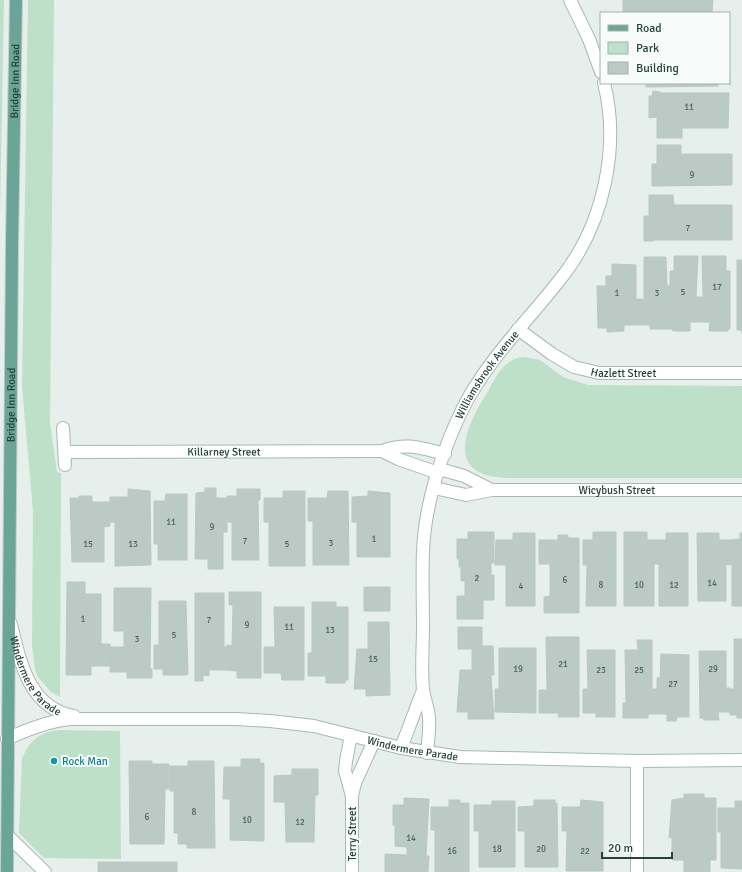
<svg xmlns="http://www.w3.org/2000/svg" width="742" height="872" viewBox="0 0 742 872" font-family="Signika,sans-serif">
<style>
.green{fill:#bfe0c8}
.building{fill:#bbcac4;stroke:#b8c9c2}
.lines{fill:none;stroke-linecap:round;stroke-linejoin:round}
.lane-casing{stroke:#a8b8b2;stroke-width:14}
.street-casing{stroke:#a8b8b2;stroke-width:14}
.primary-casing{stroke:#c2cac8;stroke-width:14}
.lane{stroke:#fff;stroke-width:12}
.street{stroke:#fff;stroke-width:12}
.primary{stroke:#6aa596;stroke-width:12}
.culture-dot{fill:#0f9aa8;stroke:#f7fbf9;stroke-width:1.5}
.labels{text-anchor:middle;dominant-baseline:central;stroke-width:4;stroke-linejoin:round;paint-order:stroke}
.number-label{font-size:9px;fill:#4a645c}
.street-label{font-size:11px;fill:#24423a;stroke:#f7fbf9}
.culture-label{font-size:11px;fill:#0d838f;stroke:#f7fbf9;text-anchor:start}
</style>
<rect width="100%" height="100%" fill="#e6efeb"/>
<path class="green" d="M0 0H4L0 215Z
M28 0H54L50 423 57 472 61 473 60 697 51 692 38 677 35 670 32 645 33 511 22 387Z
M525 357 540 360 563 377 588 385 742 386V478H506C444 476 465 427 487 393 493 382 500 367 511 361 515 358 520 357 525 357Z
M59 730 120 731 121 859 44 858 19 833 22 759C29 741 39 732 59 730Z"/>
<path class="building" d="M623 0H713L712 13H623Z
M729 62 730 84 718 83V86L646 87V83H729Z
M653 91 660 92V93H729L728 128H682V138H657V117L649 118V96H652Z
M657 145H681V154H732V185L652 186V164H657Z
M649 195H673L674 205H732V240H653V241H644V216H649Z
M674 256H698L696 297H700V322H690V331H673L672 329H670V271H674Z
M702 256H726V271H730V329H728V331H709L710 322H700V297H703Z
M644 257H666L667 286H670V329H650V325H641V299L644 300Z
M737 260H742V333L741 330H737Z
M612 264 636 265V299H641V325H624V331L607 332V328H598L597 286H606V276H612Z
M205 488H216V498H227V532H223V569H208V559H195L196 493 205 492Z
M128 489 150 491 151 565 115 566V522H110V497H128Z
M237 489H260V500H258L259 560H232V522H228L227 496H237Z
M283 491H305V566H269V522H264V498H283Z
M328 491H348L349 565H313V521H308V498H327Z
M368 491 390 493V557H357V522H352V497L368 496Z
M166 494H187V560H158V544H154V501H165Z
M79 496H92V502H110V526L104 527V562H72L70 498H79Z
M468 532H494V563H491V575H494V600H483V619H457V596H465V581H461V567H459V559H457V539H468Z
M593 532H616V606H586L587 565H583V540H593Z
M624 532H647V540H657V564H654V606H624Z
M513 533H535V606H506V565H495L496 540H513Z
M666 533H688V606H659V564H657V540H666Z
M697 533H719V540H730V565L726 564V601H698Z
M740 533H742V606H732V564L730 565V540L740 539Z
M558 535H568V538H579V613H544V597L550 596V564H539V540H558Z
M67 582H85V594H101V644H110L111 666H91V675H66Z
M364 587H390V611H364Z
M114 588H151L150 669H152V678H127V672H110L111 647H124V631H114Z
M229 592H261V678H237V671L227 670V645L232 646 233 605H229Z
M195 593H224V647H227V670H209V676L203 675V681H195Z
M159 601H186L188 674 186 675H163V669H154V645H159Z
M312 602H336V607H348V680H345V683H326V676H308V653H312Z
M274 607H304V680H282L281 673H264V647H275Z
M368 622H389L390 695 366 696V689H354L357 649H368Z
M458 627H482V646H493L494 675H491L494 719H468V712H457L460 670H472V649H458Z
M546 637H579V717H558L559 713H539V690H547Z
M734 639H742V718H737V715H730V689H734Z
M637 640H652V689H657V714H648V718H623V703H626L625 650H638Z
M499 648H536V713L495 712V689H499Z
M587 650H615V717H596V713H583V689H588Z
M699 651H726V688H730V712H718L719 720H704L703 718H700Z
M661 654 689 655V717H677L676 721H667V714H657V678H660Z
M241 759H260V763H264V841L230 840V799H223L224 767H241Z
M129 761H152V764H169V789H165L164 844H130Z
M188 761H214L215 848H187V844H178V833H174V791H170V766H188Z
M292 769H318V795H315L314 842H286L285 802H274V776L292 775Z
M684 794H704V798H716V860H710V872H684V860H672V837L669 838 672 800 684 798Z
M404 798 429 799 426 856H429L428 872H385V854L407 855V847L395 846V825H393V805H404Z
M449 800H460V803H469V872H435V830H431V807H449Z
M534 800H555V803H557L558 867H525V831H518V807L534 806Z
M581 800 603 802V871H566L567 831H562V807H580Z
M492 801H515V867H479V831H474V805H492Z
M735 801H742V869L721 868V832H718V808H735Z
M98 862H177V872H98Z"/>
<g class="lines">
<defs>
<path id="lane" d="M7 835 45 872"/>
<g id="street">
<path d="M570 0 589 39 601 72"/>
<path id="s1" d="M518 329 552 354 574 367 599 373H742"/>
<path d="M63 428 65 465"/>
<path d="M382 451 398 459 438 473"/>
<path id="s2" d="M65 452 382 451C406 442 421 448 445 454"/>
<path d="M440 469 464 476 492 490"/>
<path id="s3" d="M434 488 466 495 492 490H742"/>
<path id="s4" d="M11 624C20 662 29 708 74 716"/>
<path d="M351 735 346 761 345 771 352 796V872"/>
<path id="s5" d="M7 739C28 729 48 721 71 719H237L270 721 314 726 401 748 460 757 637 761 742 760"/>
<path d="M401 748 423 690"/>
<path id="s6" d="M427 753C428 741 430 729 429 717 428 707 424 698 423 689 421 669 423 647 423 627 423 602 422 576 423 551 425 503 442 451 463 408 489 357 531 318 565 273 604 221 620 146 604 83"/>
<path d="M637 761V872"/>
<path d="M352 796 355 783 374 741"/>
</g>
<g id="primary">
<path id="s7" d="M7 872 12 243 16 0"/>
</g>
</defs>
<use href="#lane" class="lane-casing"/>
<use href="#street" class="street-casing"/>
<use href="#primary" class="primary-casing"/>
<use href="#lane" class="lane"/>
<use href="#street" class="street"/>
<use href="#primary" class="primary"/>
</g>
<circle class="culture-dot" cx="54" cy="761" r="4"/>
<g class="labels">
<g class="number-label">
<text x="689" y="107">11</text>
<text x="692" y="175">9</text>
<text x="688" y="228">7</text>
<text x="717" y="287">17</text>
<text x="683" y="292">5</text>
<text x="617" y="293">1</text>
<text x="657" y="293">3</text>
<text x="171" y="522">11</text>
<text x="212" y="527">9</text>
<text x="374" y="539">1</text>
<text x="245" y="541">7</text>
<text x="331" y="543">3</text>
<text x="88" y="544">15</text>
<text x="133" y="544">13</text>
<text x="287" y="544">5</text>
<text x="477" y="578">2</text>
<text x="565" y="580">6</text>
<text x="712" y="583">14</text>
<text x="601" y="585">8</text>
<text x="639" y="585">10</text>
<text x="674" y="585">12</text>
<text x="521" y="586">4</text>
<text x="83" y="619">1</text>
<text x="209" y="620">7</text>
<text x="247" y="625">9</text>
<text x="289" y="627">11</text>
<text x="330" y="630">13</text>
<text x="174" y="635">5</text>
<text x="137" y="639">3</text>
<text x="373" y="659">15</text>
<text x="563" y="664">21</text>
<text x="518" y="669">19</text>
<text x="713" y="669">29</text>
<text x="601" y="670">23</text>
<text x="639" y="670">25</text>
<text x="673" y="684">27</text>
<text x="194" y="812">8</text>
<text x="147" y="817">6</text>
<text x="247" y="820">10</text>
<text x="300" y="822">12</text>
<text x="411" y="838">14</text>
<text x="497" y="849">18</text>
<text x="541" y="849">20</text>
<text x="452" y="851">16</text>
<text x="585" y="851">22</text>
</g>
<g class="street-label">
<text stroke="none"><textPath href="#s7" startOffset="791">Bridge Inn Road</textPath></text>
<text stroke="none"><textPath href="#s1" startOffset="118">Hazlett Street</textPath></text>
<text stroke="none"><textPath href="#s6" startOffset="393">Williamsbrook Avenue</textPath></text>
<text stroke="none"><textPath href="#s7" startOffset="467">Bridge Inn Road</textPath></text>
<text stroke="none"><textPath href="#s2" startOffset="159">Killarney Street</textPath></text>
<text stroke="none"><textPath href="#s3" startOffset="184">Wicybush Street</textPath></text>
<text stroke="none"><textPath href="#s4" startOffset="59">Windermere Parade</textPath></text>
<text stroke="none"><textPath href="#s5" startOffset="412">Windermere Parade</textPath></text>
<text transform="translate(352 834) rotate(-90)">Terry Street</text>
</g>
<g class="culture-label">
<text x="62" y="761">Rock Man</text>
</g>
</g>
<rect x="600" y="12" width="130" height="72" fill="#f7fbf9" stroke="#a3b1ad"/>
<rect x="608" y="25" width="20" height="6" fill="#6aa596" stroke="#a3b1ad"/>
<text x="636" y="32" font-size="12" fill="#24423a">Road</text>
<rect x="608" y="42" width="20" height="12" fill="#bfe0c8" stroke="#a3b1ad"/>
<text x="636" y="52" font-size="12" fill="#24423a">Park</text>
<rect x="608" y="62" width="20" height="12" fill="#bbcac4" stroke="#a3b1ad"/>
<text x="636" y="72" font-size="12" fill="#24423a">Building</text>
<path d="M602 852v6h70v-6" fill="none" stroke="#24423a" stroke-width="2"/>
<text x="608" y="852" font-size="12" fill="#24423a" stroke="#f7fbf9" stroke-width="3" paint-order="stroke">20 m</text>
</svg>
